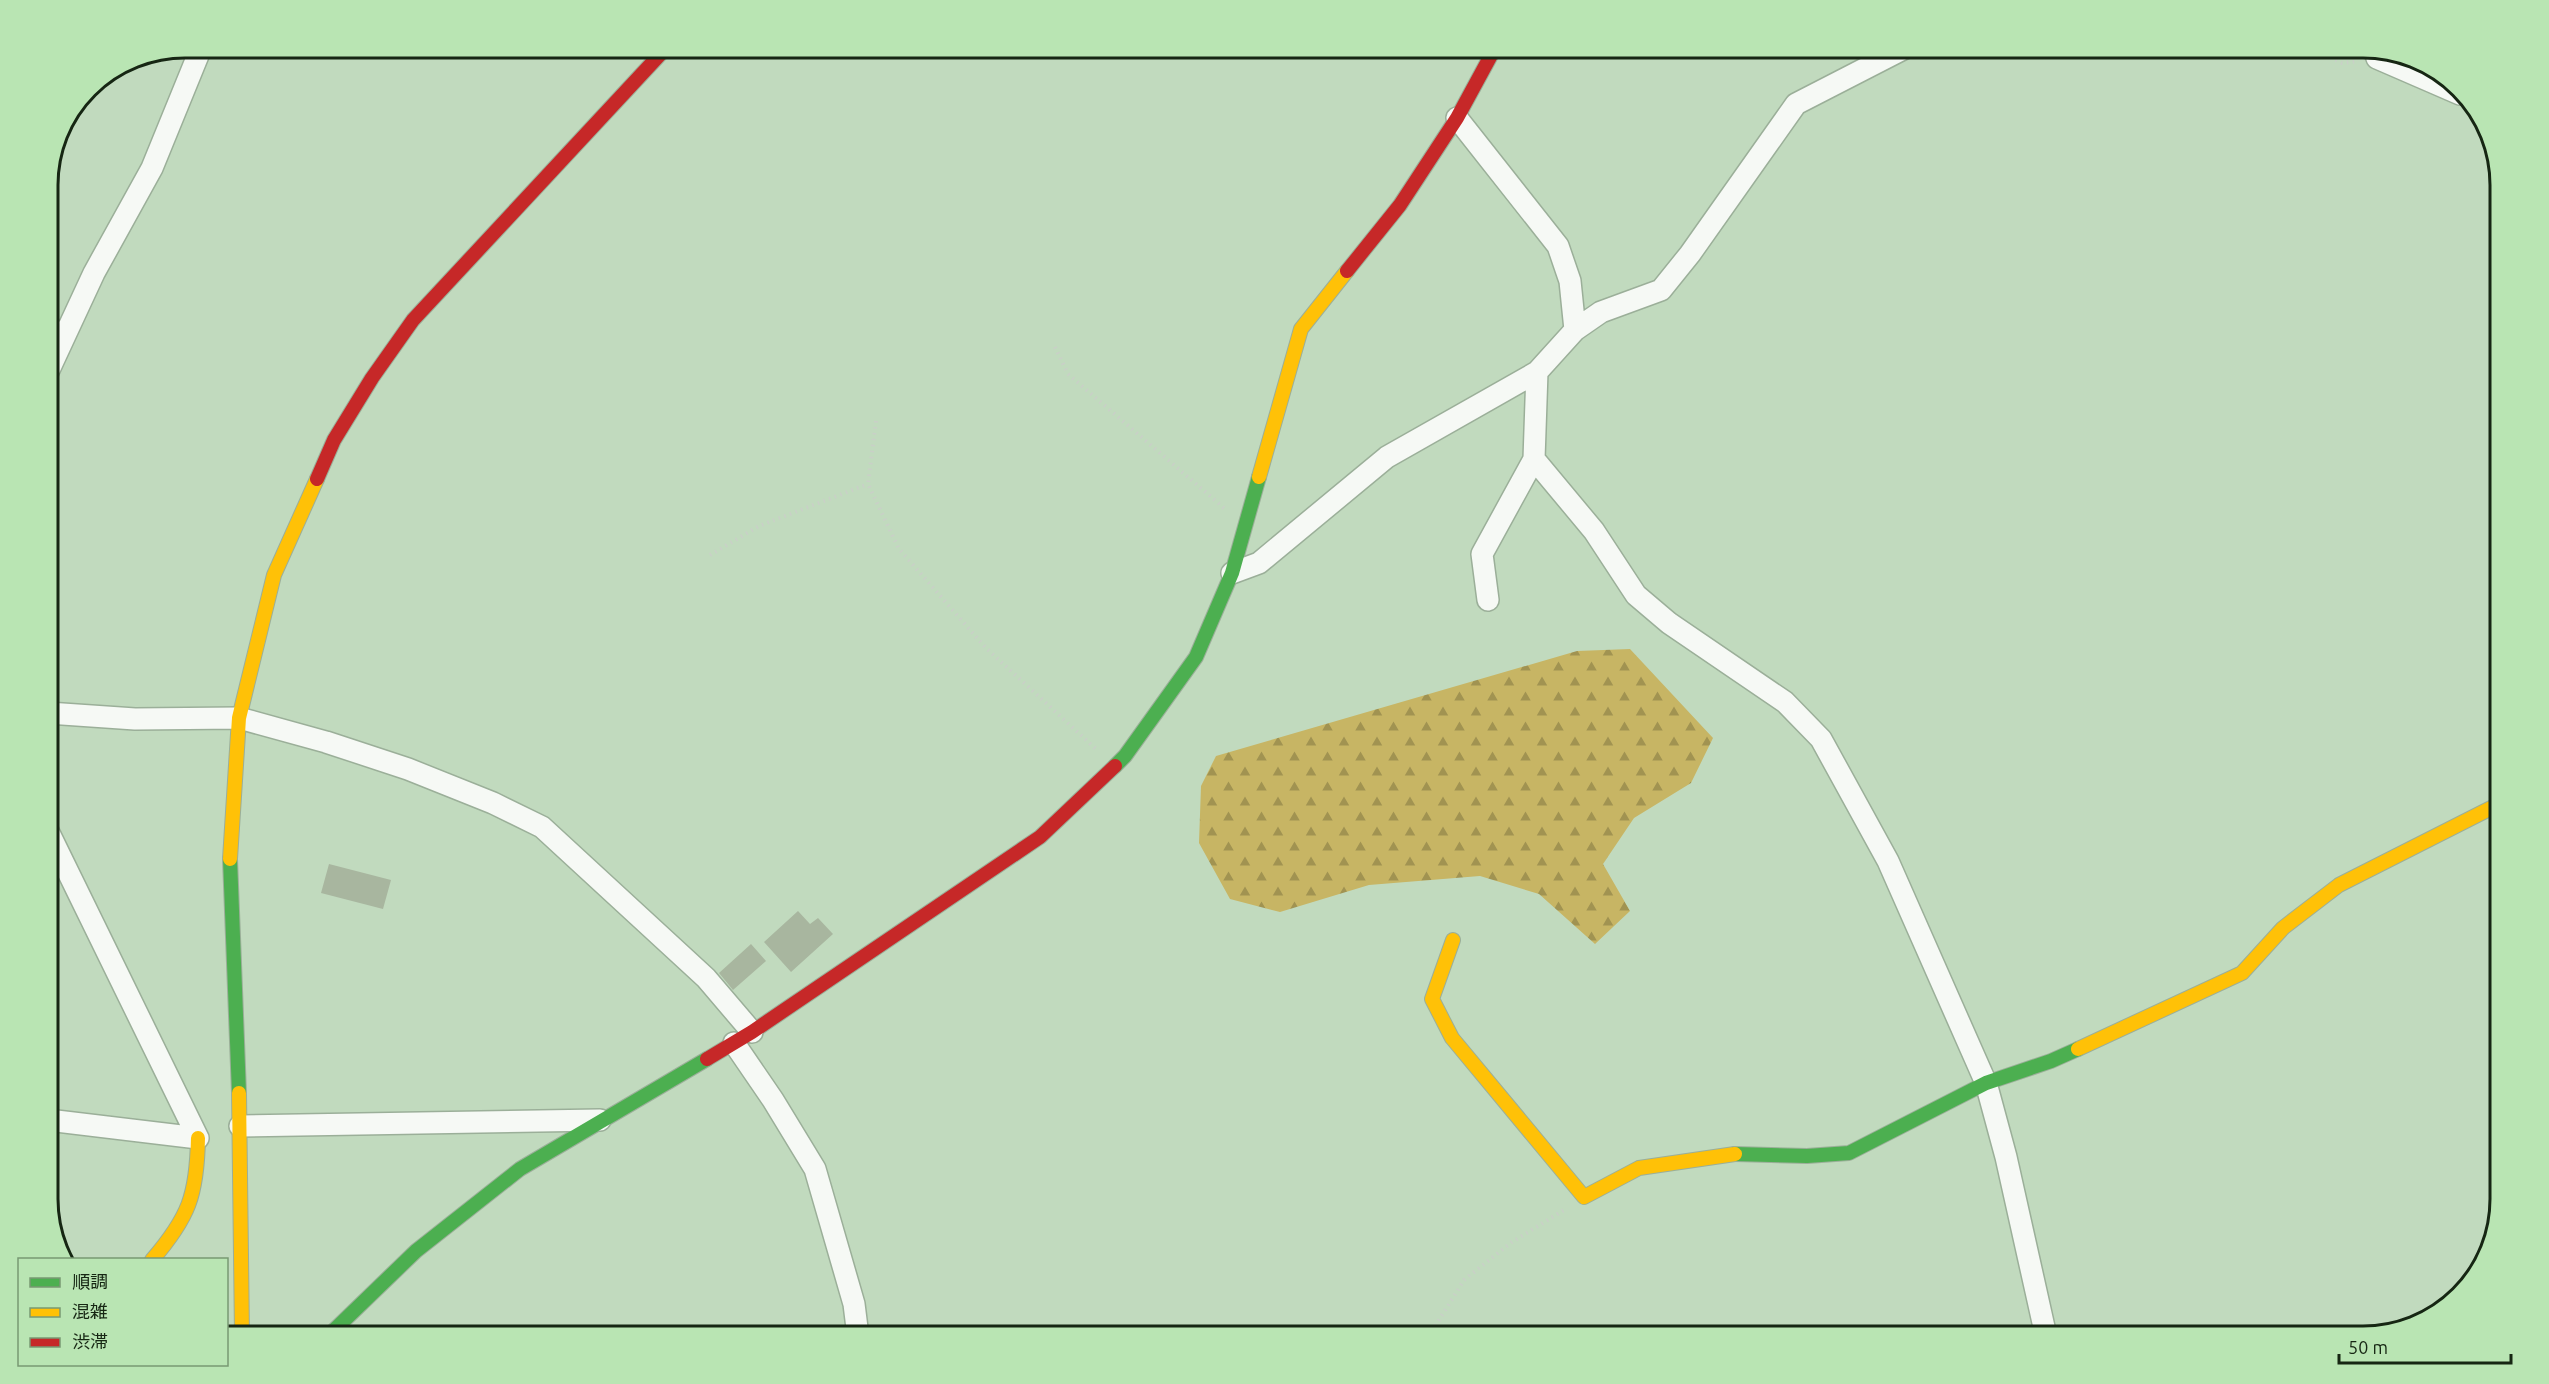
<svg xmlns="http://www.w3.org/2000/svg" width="2549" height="1384" viewBox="0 0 2549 1384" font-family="Ubuntu,'Noto Sans JP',sans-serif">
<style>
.forest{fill:url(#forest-firs)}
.building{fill:#a8b69f}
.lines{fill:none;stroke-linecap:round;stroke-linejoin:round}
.street-casing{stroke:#9baf99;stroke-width:24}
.fast-casing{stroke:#9baf99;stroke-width:16}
.slow-casing{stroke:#9baf99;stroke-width:16}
.jam-casing{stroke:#9baf99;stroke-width:16}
.path{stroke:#c9d0c7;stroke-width:4;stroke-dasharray:1.5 4.5;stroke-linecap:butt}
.street{stroke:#f6f9f5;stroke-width:21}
.fast{stroke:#4caf50;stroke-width:14}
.slow{stroke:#ffc107;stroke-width:14}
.jam{stroke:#c62828;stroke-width:14}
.rim{fill:none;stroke:#162613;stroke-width:3}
</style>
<defs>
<pattern id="forest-firs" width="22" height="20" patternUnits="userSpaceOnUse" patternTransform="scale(1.5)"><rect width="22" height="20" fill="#c7b564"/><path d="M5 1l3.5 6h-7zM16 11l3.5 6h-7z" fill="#a19351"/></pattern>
</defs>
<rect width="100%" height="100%" fill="#c1dabe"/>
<path class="forest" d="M1630 649 1713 738 1691 783 1634 818 1603 864 1630 911 1595 944 1539 894 1480 876 1369 885 1280 912 1230 899 1199 843 1201 786 1216 756 1577 651Z"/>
<path class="building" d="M329 864 391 880 383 909 321 893Z
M798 911 810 924 818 918 833 934 791 972 764 942Z
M751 944 766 961 733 990 719 973Z"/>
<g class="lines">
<defs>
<path id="street" d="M2375 51 2377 58 2460 94
M1457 118 1558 246 1570 281 1575 330 1537 372 1534 459 1482 554 1488 600
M48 324 61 341
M1575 330 1601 312 1661 290 1690 254 1796 104 1905 48
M48 372 94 273 152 168 201 48
M1534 459 1594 531 1636 595 1669 623 1785 702 1821 739 1888 861 1986 1083 2006 1157 2046 1336
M1232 573 1259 563 1387 457 1537 372
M48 713 135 719 239 718 326 742 408 769 493 803 542 827 706 978 752 1032
M48 831 198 1138
M734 1043 773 1100 815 1169 854 1304 858 1336
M48 1120 198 1138
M240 1126 600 1120"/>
<path id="fast" d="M1115 766 1125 756 1196 657 1232 573 1259 477
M230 859 239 1093
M1735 1154 1807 1156 1849 1153 1986 1083 2051 1061 2078 1049
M328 1336 416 1251 520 1169 707 1059"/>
<path id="slow" d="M1259 477 1301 329 1347 271
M230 859 239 718 274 575 317 479
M1453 940 1432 999 1452 1038 1584 1197 1639 1168 1735 1154
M2078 1049 2242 973 2283 928 2339 885 2501 803
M239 1093 242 1336
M152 1260C189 1217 197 1195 198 1138"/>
<path id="jam" d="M1347 271 1400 205 1457 118 1495 48
M317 479 334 440 372 378 413 320 666 48
M707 1059 752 1032 1040 837 1115 766"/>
</defs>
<use href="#street" class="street-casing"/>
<use href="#fast" class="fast-casing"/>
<use href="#slow" class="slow-casing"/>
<use href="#jam" class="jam-casing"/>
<path class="path" d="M2308 48 2342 63 2358 61
M1055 347 1068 374 1224 508
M876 421 868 484 899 549 986 648 1096 749
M710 555 759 526 868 484
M1429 1336 1464 1280 1512 1242 1564 1210"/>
<use href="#street" class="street"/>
<use href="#fast" class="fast"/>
<use href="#slow" class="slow"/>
<use href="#jam" class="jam"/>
</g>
<path d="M0 0H2549V1384H0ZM185 58H2363A127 127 0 0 1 2490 185V1199A127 127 0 0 1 2363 1326H185A127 127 0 0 1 58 1199V185A127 127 0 0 1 185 58Z" fill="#b9e5b3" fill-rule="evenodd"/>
<path class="rim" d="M185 58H2363A127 127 0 0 1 2490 185V1199A127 127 0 0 1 2363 1326H185A127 127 0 0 1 58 1199V185A127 127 0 0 1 185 58Z"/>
<rect x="18" y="1258" width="210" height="108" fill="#b9e5b3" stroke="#789973" stroke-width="1.5"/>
<rect x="30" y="1278" width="30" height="9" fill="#4caf50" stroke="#789973" stroke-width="1.5"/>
<text x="72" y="1288" font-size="18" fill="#162613">順調</text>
<rect x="30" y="1308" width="30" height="9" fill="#ffc107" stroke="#789973" stroke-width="1.5"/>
<text x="72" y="1318" font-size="18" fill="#162613">混雑</text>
<rect x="30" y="1338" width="30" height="9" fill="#c62828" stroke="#789973" stroke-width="1.5"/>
<text x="72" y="1348" font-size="18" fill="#162613">渋滞</text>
<path d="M2339 1354v9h172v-9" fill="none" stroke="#162613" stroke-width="3"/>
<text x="2348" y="1354" font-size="18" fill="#162613" stroke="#b9e5b3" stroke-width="4.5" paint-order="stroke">50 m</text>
</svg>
